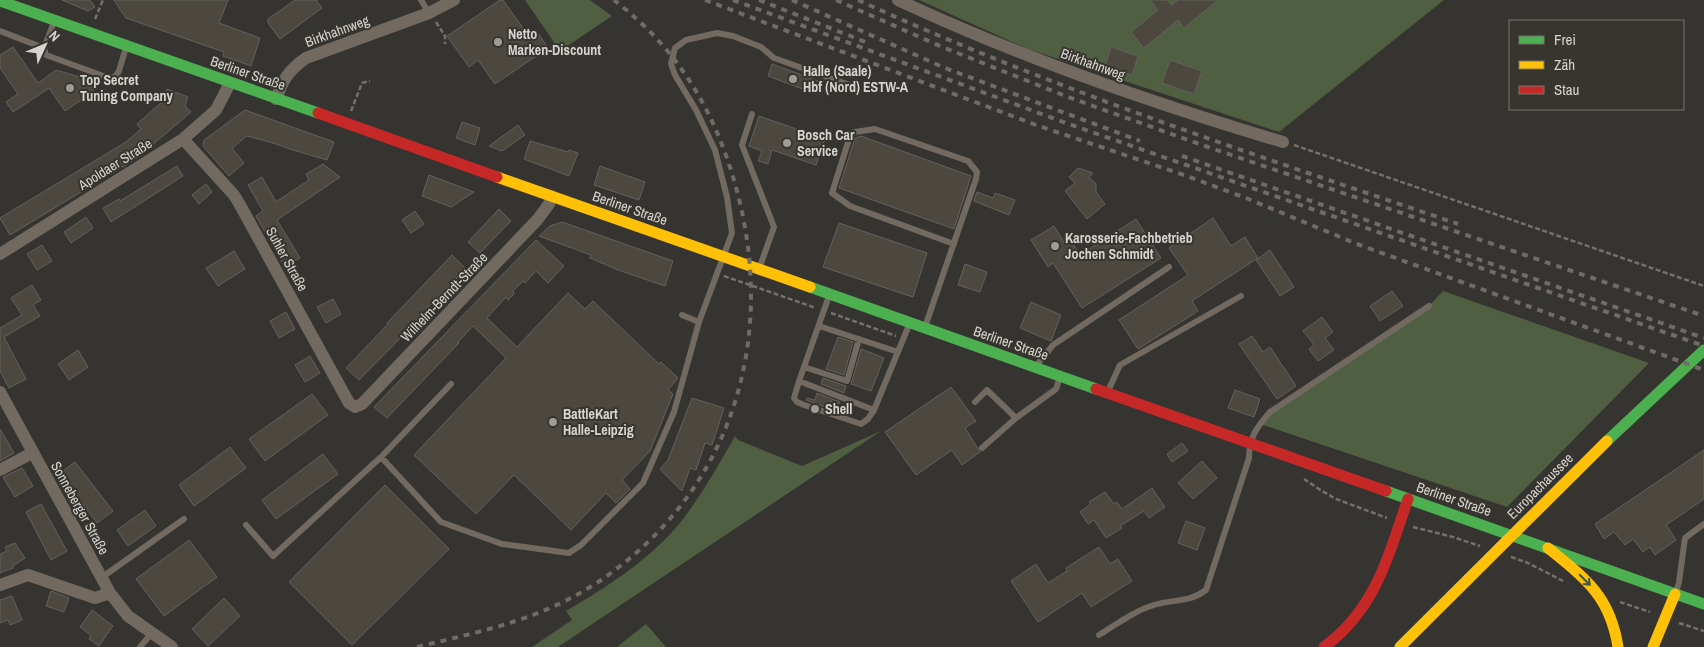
<svg xmlns="http://www.w3.org/2000/svg" width="1704" height="647" viewBox="0 0 1704 647" font-family="'Archivo Narrow',sans-serif">
<style>
.green{fill:#505e42}
.building{fill:#4c483f;stroke:#63615f}
.lines{fill:none;stroke-linecap:round;stroke-linejoin:round}
.path{stroke:#767069;stroke-width:2.5;stroke-dasharray:5 2.5;stroke-linecap:butt}
.lane{stroke:#726a61;stroke-width:6}
.street{stroke:#726a61;stroke-width:12}
.fast{stroke:#4caf50;stroke-width:11}
.slow{stroke:#ffc107;stroke-width:11}
.jam{stroke:#c62828;stroke-width:11}
.rail{stroke:#716b66;stroke-width:4;stroke-dasharray:6 6;stroke-linecap:butt}
.oneway{stroke:#3e5a39}
.poi-dot{fill:#9d9c98;stroke:#38352f;stroke-width:2}
.labels{text-anchor:middle;dominant-baseline:central;stroke-width:4;stroke-linejoin:round;paint-order:stroke}
.street-label{font-size:14px;fill:#d5d4d0;stroke:#38352f}
.poi-label{font-size:14px;font-weight:bold;fill:#d5d4d0;stroke:#38352f;text-anchor:start}
</style>
<rect width="100%" height="100%" fill="#363431"/>
<path class="green" d="M525 0H590L612 16 560 51Z
M919 0H1444L1279 132 1028 49Z
M1443 291 1649 363 1507 507 1260 424 1270 412 1429 306Z
M881 431 558 647H532L572 620 566 611C607 587 649 560 680 523 701 496 718 466 735 436L738 440 802 466Z
M646 624 666 647H617Z"/>
<path class="building" d="M62 0H90L95 7 88 11Z
M114 0H228L219 23 260 38 251 66 223 56 224 52 126 18Z
M295 0H316L322 8 280 39 268 23V19Z
M500 0H503L528 35 536 30 548 48 495 84 478 60 469 67 447 36Z
M1150 0H1167L1172 5 1178 0H1218L1184 28 1178 20 1144 48 1131 32 1158 10Z
M13 47 38 83 56 70 97 82 92 93 65 111 49 88 13 112 6 102 18 94 0 68V55Z
M1111 47 1138 56 1132 75 1105 66Z
M1170 60 1202 71 1194 94 1162 83Z
M772 64 818 81 813 93 768 76Z
M167 89 188 97 185 106 191 112 137 158 10 235 0 218 126 142 141 129 137 124 162 102Z
M245 110 334 142 327 160 293 150 270 142 247 136 232 148 244 163 229 176 203 146 204 140Z
M759 116 825 139 816 165 772 150 768 164 758 161 762 151 749 146Z
M462 122 480 128 475 145 456 138Z
M518 125 525 135 502 151 489 146Z
M861 136 971 176 954 229 839 188 855 138Z
M530 141 568 152 569 150 578 153 569 176 524 159Z
M323 164 340 177 277 220 300 258 285 267 256 216 263 211 248 185 262 177 276 202 309 180 306 174Z
M177 166 183 176 111 222 103 208 119 199 120 201Z
M600 166 645 182 639 200 594 185Z
M1078 168 1093 173 1089 177 1096 184V192L1105 204 1087 219 1065 191 1075 183 1069 177Z
M429 175 474 192 451 207 422 196Z
M206 184 212 192 199 204 192 195Z
M977 192 993 198 995 193 1015 200 1009 215 974 201Z
M499 209 511 221 480 253 468 242Z
M415 211 424 224 411 233 402 220Z
M86 217 93 228 71 243 64 232Z
M1213 218 1231 246 1245 237 1258 258 1192 301 1198 311 1138 349 1119 320 1188 275 1169 248Z
M1136 219 1161 258 1082 308 1053 263 1048 267 1031 240 1054 226 1065 244 1071 241 1080 255Z
M562 222 673 261 665 286 618 270 590 258 591 255 539 236 550 226Z
M839 223 927 253 913 297 823 267Z
M536 240 564 266 548 283 536 271 525 283 523 281 513 291 514 294 508 300 506 297 487 318 517 347 568 293 585 309 593 301 659 364 661 362 678 378 668 390 673 394 650 451 622 480 630 489 616 503 606 493 571 530 514 475 476 514 414 455 506 358 473 326 458 342 459 343 387 418 374 407Z
M42 245 52 261 37 270 27 254Z
M1270 250 1294 287 1280 296 1256 260Z
M234 251 245 269 218 286 206 268Z
M452 255 466 269 427 308 429 309 359 380 346 368 388 324 387 323Z
M965 264 987 272 980 292 958 285Z
M32 285 41 300 33 305 40 316 4 337 26 379 9 388 0 371V328L22 315 11 298Z
M1392 291 1403 306 1380 321 1370 306Z
M333 299 341 314 326 323 317 307Z
M1031 302 1061 315 1051 341 1020 328Z
M286 312 295 329 279 338 270 321Z
M1322 317 1333 332 1325 338 1334 350 1318 361 1309 349 1314 345 1303 331Z
M1252 336 1263 352 1270 347 1296 386 1277 399 1239 344Z
M838 337 853 342 844 375 826 369Z
M861 349 884 358 871 391 851 384Z
M78 350 88 367 69 380 58 364Z
M310 356 320 373 305 382 295 365Z
M823 378 846 386 844 393 821 384Z
M951 387 976 421 965 428 980 452 962 465 952 450 916 475 885 432Z
M1235 390 1260 399 1254 417 1228 408Z
M817 393 840 402 839 404 830 401 828 408 806 400 807 398 815 400Z
M312 394 328 415 265 461 249 439Z
M692 398 724 408 712 445 705 443 696 470 690 468 682 491 660 469 668 460Z
M0 429 14 453 0 461Z
M1182 443 1188 451 1172 462 1167 454Z
M230 447 246 468 194 506 179 485Z
M1704 450V499L1666 525 1676 540 1655 555 1650 547 1643 552 1633 539 1625 545 1614 532 1604 539 1595 524Z
M323 454 338 474 276 519 262 500Z
M1202 461 1217 478 1193 499 1178 483Z
M75 462 113 511 97 523 69 486 65 489 56 476Z
M22 468 33 486 15 497 3 477Z
M385 485 449 549 352 645 289 582Z
M1152 488 1165 507 1149 518 1144 511 1120 526 1122 528 1106 538 1094 520 1088 524 1080 512 1091 504 1089 502 1105 492 1114 504 1117 502 1122 509Z
M41 504 67 551 51 560 26 512Z
M145 510 156 526 128 546 117 530Z
M1186 521 1205 528 1197 550 1178 543Z
M189 540 217 577 164 616 136 579Z
M15 543 25 558 13 566V568L0 573V554L7 551 5 547Z
M1099 547 1110 564 1118 559 1132 581 1091 607 1082 593 1038 622 1011 581 1036 564 1048 583 1067 571 1066 568Z
M51 591 69 598 64 612 46 606Z
M12 596 22 620 10 625 8 620 0 623V600Z
M224 598 240 616 208 646 192 629Z
M92 610 113 626 99 646 89 639 91 635 80 627Z"/>
<g class="lines">
<path class="path" d="M95 19 103 0
M436 22 445 36V44
M351 111 362 83 370 81
M1294 145 1704 286
M724 276 816 308
M831 313 896 336
M1304 479 1322 491 1336 499 1387 518
M1413 527 1453 537 1480 546
M1511 557 1528 563 1563 581
M1620 602 1650 612
M1679 623 1704 631"/>
<path class="lane" d="M421 0 429 13
M54 22 44 48 46 55 109 78 115 77 119 71 126 47
M0 31 44 48
M752 114 742 145 774 227 759 269
M829 296 804 367 847 381 859 339
M682 315 699 322
M819 326 898 352
M925 327 976 179 977 172 968 161 875 129 855 132 850 136 832 193 850 206 954 244
M1036 366 1053 345 1169 267
M804 367 799 381 874 410 909 325
M799 381 794 398 797 402 804 405 861 424 868 419 874 410
M451 384 381 457 441 522 502 544 569 553 581 545 643 483 674 412 699 322 732 233 727 197 715 150 696 110 675 75 671 64 675 48 686 40 717 33 733 36 761 47 774 58 858 88
M1108 391 1120 365 1241 296
M975 402 987 390 1016 418
M982 448 1016 418 1056 389 1060 377
M246 525 273 556 381 457
M101 578 184 519
M1676 592 1679 582 1685 538 1704 524
M1099 635C1117 624 1134 611 1154 605 1173 599 1189 603 1206 590L1249 458C1249 437 1257 427 1270 412L1429 306
M140 647 152 633"/>
<path class="street" d="M898 0C1022 58 1152 103 1283 142
M276 99C283 79 289 70 306 58L429 13 454 0
M183 139 234 195 240 205 349 403 355 407 362 404 538 219 549 204 551 196
M0 254 183 139 216 110 230 83
M0 392 110 593 128 616 172 647
M0 470 32 453
M0 585 28 575 95 598 110 593"/>
<path class="fast" d="M0 1 318 113
M810 287 1096 389
M1607 441 1704 350
M1386 491 1704 604"/>
<path class="slow" d="M497 177 810 287
M1548 548C1586 579 1610 596 1618 647
M1400 647 1607 441
M1653 647 1675 594"/>
<path class="jam" d="M318 113 497 177
M1096 389 1386 491
M1324 647C1376 609 1388 556 1408 499"/>
<path class="rail" d="M705 0 1036 125 1184 175 1246 198 1357 244 1704 370
M733 0 1066 123 1704 346
M759 0 868 43
M792 0 945 68 1140 141
M836 0 940 46 1068 97 1205 146 1704 316
M858 0C1052 89 1256 155 1458 224
M1182 156 1704 338
M417 647C491 629 553 617 615 570 736 479 775 334 737 191 716 112 679 50 614 0"/>
</g>
<defs><path id="oneway-shaft" d="M-6 0H5M1.5-3L5.5 0L1.5 3" fill="none" stroke-width="1.6" stroke-linecap="round" stroke-linejoin="round" transform="scale(1.25)"/></defs>
<use class="oneway" href="#oneway-shaft" transform="translate(1585 580) rotate(45)"/>
<g class="poi-dot">
<circle cx="498" cy="42" r="5"/>
<circle cx="793" cy="79" r="5"/>
<circle cx="70" cy="88" r="5"/>
<circle cx="787" cy="143" r="5"/>
<circle cx="1055" cy="246" r="5"/>
<circle cx="815" cy="409" r="5"/>
<circle cx="553" cy="422" r="5"/>
</g>
<g class="labels">
<g class="street-label">
<text transform="translate(337 31) rotate(-20)">Birkhahnweg</text>
<text transform="translate(1093 64) rotate(20)">Birkhahnweg</text>
<text transform="translate(248 73) rotate(19)">Berliner Straße</text>
<text transform="translate(115 164) rotate(-32)">Apoldaer Straße</text>
<text transform="translate(630 208) rotate(19)">Berliner Straße</text>
<text transform="translate(287 259) rotate(61)">Suhler Straße</text>
<text transform="translate(444 297) rotate(-46)">Wilhelm-Berndt-Straße</text>
<text transform="translate(1011 343) rotate(19)">Berliner Straße</text>
<text transform="translate(1540 486) rotate(-45)">Europachaussee</text>
<text transform="translate(1454 499) rotate(19)">Berliner Straße</text>
<text transform="translate(80 508) rotate(61)">Sonneberger Straße</text>
</g>
<g class="poi-label">
<text x="508" y="34">Netto<tspan x="508" dy="16">Marken-Discount</tspan></text>
<text x="803" y="71">Halle (Saale)<tspan x="803" dy="16">Hbf (Nord) ESTW-A</tspan></text>
<text x="80" y="80">Top Secret<tspan x="80" dy="16">Tuning Company</tspan></text>
<text x="797" y="135">Bosch Car<tspan x="797" dy="16">Service</tspan></text>
<text x="1065" y="238">Karosserie-Fachbetrieb<tspan x="1065" dy="16">Jochen Schmidt</tspan></text>
<text x="825" y="409">Shell</text>
<text x="563" y="414">BattleKart<tspan x="563" dy="16">Halle-Leipzig</tspan></text>
</g>
</g>
<rect x="1509" y="20" width="175" height="90" fill="#38352f" stroke="#77756f"/>
<rect x="1519" y="36" width="25" height="8" fill="#4caf50" stroke="#77756f"/>
<text x="1554" y="45" font-size="15" fill="#d5d4d0">Frei</text>
<rect x="1519" y="61" width="25" height="8" fill="#ffc107" stroke="#77756f"/>
<text x="1554" y="70" font-size="15" fill="#d5d4d0">Zäh</text>
<rect x="1519" y="86" width="25" height="8" fill="#c62828" stroke="#77756f"/>
<text x="1554" y="95" font-size="15" fill="#d5d4d0">Stau</text>
<g transform="translate(45 45) rotate(46)" stroke="#38352f" stroke-width="4" paint-order="stroke">
<path d="M0-4L9 19L0 12L-9 19Z" fill="#d5d4d0"/>
<text y="-8" font-size="14" font-weight="bold" text-anchor="middle" fill="#d5d4d0">N</text>
</g>
</svg>
